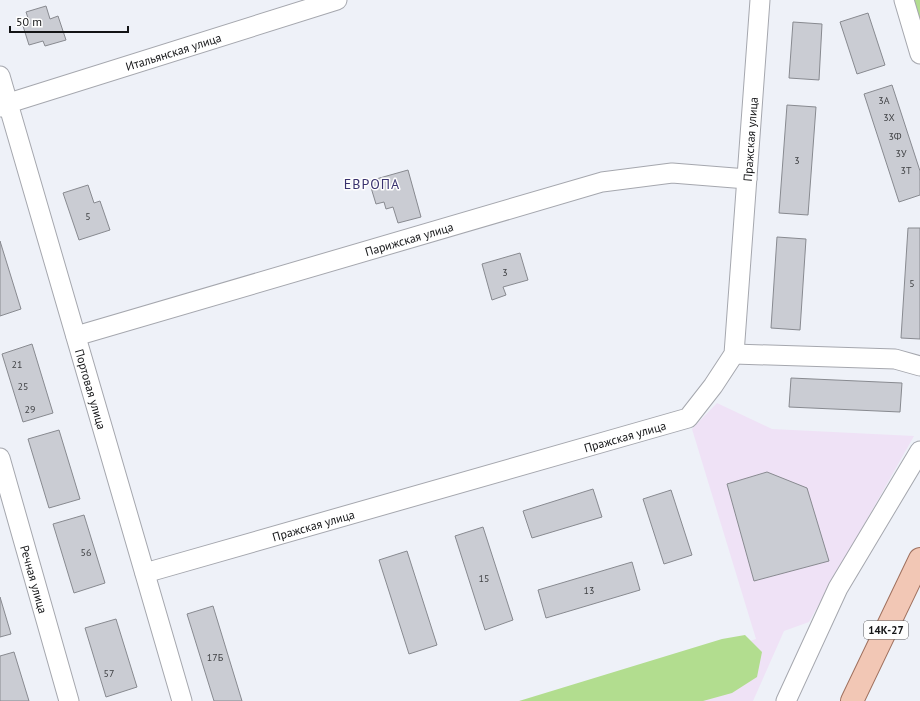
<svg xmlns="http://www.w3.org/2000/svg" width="920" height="701" viewBox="0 0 920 701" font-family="'PT Sans',sans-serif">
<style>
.commercial{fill:#efe2f6}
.green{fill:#b2dd8f}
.building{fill:#caccd3;stroke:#888a90}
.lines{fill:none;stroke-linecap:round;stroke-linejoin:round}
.minor-casing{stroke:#a5a7ae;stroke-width:21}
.primary-casing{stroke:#9f705e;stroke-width:24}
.minor{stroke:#fff;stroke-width:19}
.primary{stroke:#f2c7b5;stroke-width:22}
.labels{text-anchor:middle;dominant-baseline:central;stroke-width:3;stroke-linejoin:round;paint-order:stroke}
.number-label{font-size:10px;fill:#414245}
.shield{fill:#fefefe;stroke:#5a5a5c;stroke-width:1}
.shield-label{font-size:11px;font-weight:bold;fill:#131416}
.street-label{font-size:12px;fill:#131416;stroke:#fefefe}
.quarter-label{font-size:14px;letter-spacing:1px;fill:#39326e;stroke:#fefefe}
</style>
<rect width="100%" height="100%" fill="#eef1f8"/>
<path class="commercial" d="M717 403 772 429 914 436 809 622 784 631 753 701H564L756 639 692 429Z"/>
<path class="green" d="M904 0H920V50Z
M745 635 762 652 757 677 732 693 703 701H519L722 639Z"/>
<path class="building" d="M46 6 50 19 58 16 66 40 45 46 43 41 29 45 23 26 30 24 26 12Z
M868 13 885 65 857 74 840 22Z
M793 22 822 24 819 80 789 78Z
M892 85 920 171V195L899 202 864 94Z
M787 105 816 107 808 215 779 213Z
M408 170 421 217 398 223 393 207 386 209 384 202 376 204 369 181Z
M88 185 94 203 100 201 110 230 79 240 63 193Z
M908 228H920V339L901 338Z
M777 237 806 239 800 330 771 328Z
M0 241 21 309 0 316Z
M520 253 528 280 503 287 506 295 492 300 482 264Z
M32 344 53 413 23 422 2 354Z
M791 378 902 383 900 412 789 407Z
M59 430 80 499 49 508 28 439Z
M767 472 807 488 829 561 754 581 727 484Z
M593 489 602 517 532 538 523 511Z
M671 490 692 555 664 564 643 499Z
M84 515 105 583 74 593 53 524Z
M483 527 513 620 485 630 455 536Z
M407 551 437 645 409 654 379 560Z
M632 562 640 590 546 618 538 590Z
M0 597 11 634 0 637Z
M213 606 242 701H214L187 614Z
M116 619 137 687 106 697 85 628Z
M14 652 29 701H0V656Z"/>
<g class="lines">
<defs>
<g id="minor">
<path d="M904 0 920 54"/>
<path id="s1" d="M0 76 182 701"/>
<path id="s2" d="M0 107 9 103 337 0"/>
<path id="s3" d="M76 336 602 182 672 173 747 179"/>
<path d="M734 354 895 359 920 366"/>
<path id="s4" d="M0 458 69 701"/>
<path id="s5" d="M145 573 688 418 713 386 734 354 760 0"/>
<path d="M786 701 838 588 920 451"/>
</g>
<path id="primary" d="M852 701 920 559"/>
</defs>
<use href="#minor" class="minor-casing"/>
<use href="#primary" class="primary-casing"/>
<use href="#minor" class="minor"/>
<use href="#primary" class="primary"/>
</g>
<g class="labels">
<g class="number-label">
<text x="884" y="100">3А</text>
<text x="889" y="117">3Х</text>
<text x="895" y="136">3Ф</text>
<text x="901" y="153">3У</text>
<text x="797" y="160">3</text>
<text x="906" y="170">3Т</text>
<text x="88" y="216">5</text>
<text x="505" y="272">3</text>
<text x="912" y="283">5</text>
<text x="17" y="364">21</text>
<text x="23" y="386">25</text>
<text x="30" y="409">29</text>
<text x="86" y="552">56</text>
<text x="484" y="578">15</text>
<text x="589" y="590">13</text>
<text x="215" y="657">17Б</text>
<text x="109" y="673">57</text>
</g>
<rect class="shield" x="864" y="621" width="44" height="18" rx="3"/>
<g class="shield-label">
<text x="886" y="630">14К-27</text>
</g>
<g class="street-label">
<text stroke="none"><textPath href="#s2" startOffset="182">Итальянская улица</textPath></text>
<text stroke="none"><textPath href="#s5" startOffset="859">Пражская улица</textPath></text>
<text stroke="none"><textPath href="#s3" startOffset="347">Парижская улица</textPath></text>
<text stroke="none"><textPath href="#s1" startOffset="326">Портовая улица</textPath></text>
<text stroke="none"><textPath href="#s5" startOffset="499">Пражская улица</textPath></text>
<text stroke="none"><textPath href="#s5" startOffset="175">Пражская улица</textPath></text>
<text stroke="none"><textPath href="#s4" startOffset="126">Речная улица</textPath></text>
</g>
<g class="quarter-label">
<text x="372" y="184">ЕВРОПА</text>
</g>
</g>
<path d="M10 26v6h118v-6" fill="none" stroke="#131416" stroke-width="2"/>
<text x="16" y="26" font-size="12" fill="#131416" stroke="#fefefe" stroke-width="3" paint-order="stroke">50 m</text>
</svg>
